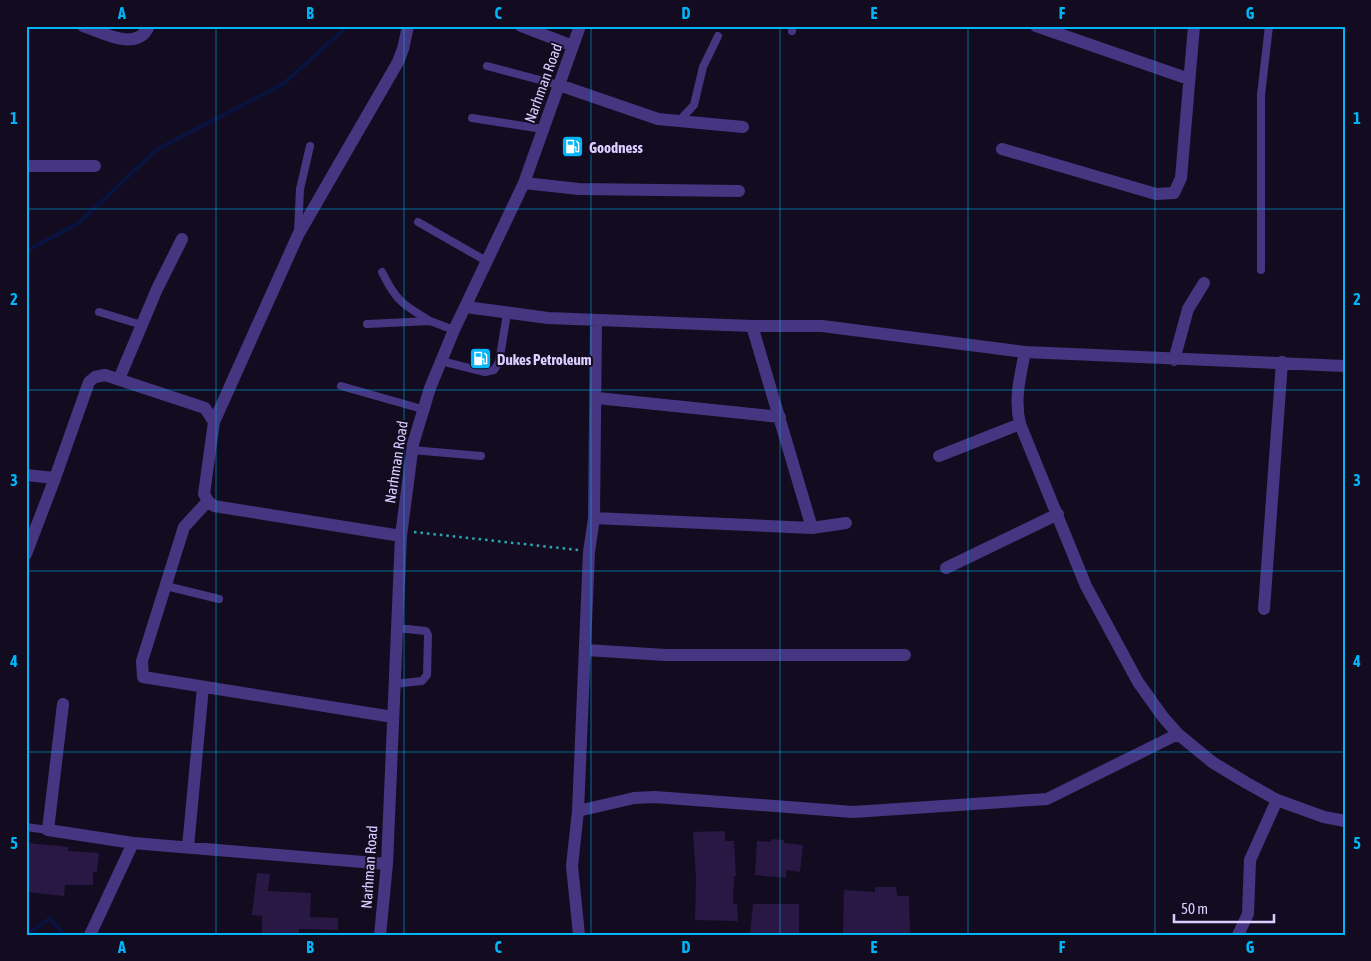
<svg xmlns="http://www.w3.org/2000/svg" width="1371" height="961" viewBox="0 0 1371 961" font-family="'Asap Condensed',sans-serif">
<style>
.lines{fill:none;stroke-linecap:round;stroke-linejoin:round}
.stream{stroke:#08133f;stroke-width:4}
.building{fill:#281843}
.path{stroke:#2aa6b5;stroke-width:2.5;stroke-dasharray:2.5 4;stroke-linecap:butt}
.service{stroke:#463681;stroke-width:8}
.minor{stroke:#463681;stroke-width:12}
.grid{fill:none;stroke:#00b5f8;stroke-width:1;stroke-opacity:0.55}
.labels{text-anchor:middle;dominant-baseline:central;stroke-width:4;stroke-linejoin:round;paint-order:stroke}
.street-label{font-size:15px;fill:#dbcdff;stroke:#130c21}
.poi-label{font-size:15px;font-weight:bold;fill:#dbcdff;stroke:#130c21;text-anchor:start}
.neatline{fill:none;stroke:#00b5f8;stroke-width:2}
.grid-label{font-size:16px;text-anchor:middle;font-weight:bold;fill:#00b5f8}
</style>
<rect width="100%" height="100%" fill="#130c21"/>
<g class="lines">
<path class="stream" d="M26 251 79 223 156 150 283 84 348 26
M27 935 50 918 64 935"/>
</g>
<path class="building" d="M725 831V841H734L736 876H734L733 904H737L738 921 695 920 696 877 693 832Z
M771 839 784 840V843L803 845 800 872 786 870V878L755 875 757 841 771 842Z
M28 843 69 847 68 851 99 853 97 872H93V885H65L64 896 26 892Z
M257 873 270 874 268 891 311 893 310 917 338 918V930L299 929V935H262V916L252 915Z
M875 887H896L897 896H909L910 934 843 935 844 890 875 892Z
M753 904H799V935H750Z"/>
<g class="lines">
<path class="path" d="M414 532 578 550"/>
<path class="service" d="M792 31 793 26
M487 66 559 85
M472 118 543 129
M678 122 694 105 703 67 718 36
M418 222 488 262
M298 233 300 189 310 146
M1261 270V95L1269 26
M382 272C396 301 403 305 430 321
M99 312 142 325
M367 324 430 321 454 330
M441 361 485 372 494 370 499 362 507 314
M341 386 422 409
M412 450 481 456
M166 586 219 599
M394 684 422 681 427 675 428 635 426 631 397 628
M26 827 48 830"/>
<path class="minor" d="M83 26C102 32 137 53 149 26
M521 26 573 46
M1036 26 1189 79
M559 85 658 119 743 127
M1002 149 1156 194 1174 193 1181 178 1194 26
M26 166H95
M524 183 579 189 739 191
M466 307 548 318 752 326H822L1025 352 1345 366
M752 326 812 528
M1025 352C1020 377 1014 399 1020 424L1086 586 1138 682 1163 717 1178 734 1212 762 1245 782 1277 800 1324 817 1345 821
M1174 360 1188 309 1204 283
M119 379 157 289 182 239
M597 398 780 417
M214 422 298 235 398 62 403 49 408 26
M939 456 1020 424
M26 475 55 478 89 382 95 377 105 375 205 408 214 422 204 494 208 501 214 506 401 536
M208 501 184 527 142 661 143 677 393 717
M594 518 812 528 846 523
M26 554 55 478
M946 568 1058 514
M1264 609 1282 362
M586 650 665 655H905
M63 704 48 830 133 843 387 864
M578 811 634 798 655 797 853 812 1047 799 1178 734
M188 847 203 687
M90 935 133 843
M380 935 387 864 401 536 413 444 430 388 454 330 524 183 580 26
M579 935 572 866 578 811 589 552 594 518 596 320
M1238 935 1248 914 1250 860 1277 800"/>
</g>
<path class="grid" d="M216 26V935M404 26V935M591 26V935M780 26V935M968 26V935M1155 26V935M26 209H1345M26 390H1345M26 571H1345M26 752H1345"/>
<defs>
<symbol id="fuel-square" viewBox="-11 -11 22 22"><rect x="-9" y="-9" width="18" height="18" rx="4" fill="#00b5f8" stroke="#130c21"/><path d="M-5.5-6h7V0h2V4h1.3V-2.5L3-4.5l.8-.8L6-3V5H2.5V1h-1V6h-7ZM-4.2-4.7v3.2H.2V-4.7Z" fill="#fff"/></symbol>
</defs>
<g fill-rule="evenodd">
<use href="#fuel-square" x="560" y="134" width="25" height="25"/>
<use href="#fuel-square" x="468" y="346" width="25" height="25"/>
</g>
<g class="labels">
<g class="street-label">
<text transform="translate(543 83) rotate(-70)">Narhman Road</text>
<text transform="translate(396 462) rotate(-81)">Narhman Road</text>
<text transform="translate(369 867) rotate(-86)">Narhman Road</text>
</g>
<g class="poi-label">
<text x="589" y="147">Goodness</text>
<text x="497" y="359">Dukes Petroleum</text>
</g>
</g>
<rect width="1371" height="961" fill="none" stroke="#130c21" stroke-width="55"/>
<path d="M1174 914v8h100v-8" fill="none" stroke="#dbcdff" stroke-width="2.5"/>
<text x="1181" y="914" font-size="15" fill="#dbcdff" stroke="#130c21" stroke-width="4" paint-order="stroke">50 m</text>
<rect x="28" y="28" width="1316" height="906" class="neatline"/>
<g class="grid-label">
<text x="122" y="19">A</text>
<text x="310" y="19">B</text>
<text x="498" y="19">C</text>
<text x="686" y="19">D</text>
<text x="874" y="19">E</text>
<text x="1062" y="19">F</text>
<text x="1250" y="19">G</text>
<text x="14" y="124">1</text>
<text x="1357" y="124">1</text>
<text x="14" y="305">2</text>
<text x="1357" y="305">2</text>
<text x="14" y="486">3</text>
<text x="1357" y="486">3</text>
<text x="14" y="667">4</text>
<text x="1357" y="667">4</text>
<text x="14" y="849">5</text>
<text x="1357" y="849">5</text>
<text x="122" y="953">A</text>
<text x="310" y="953">B</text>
<text x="498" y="953">C</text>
<text x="686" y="953">D</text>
<text x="874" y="953">E</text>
<text x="1062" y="953">F</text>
<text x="1250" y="953">G</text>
</g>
</svg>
